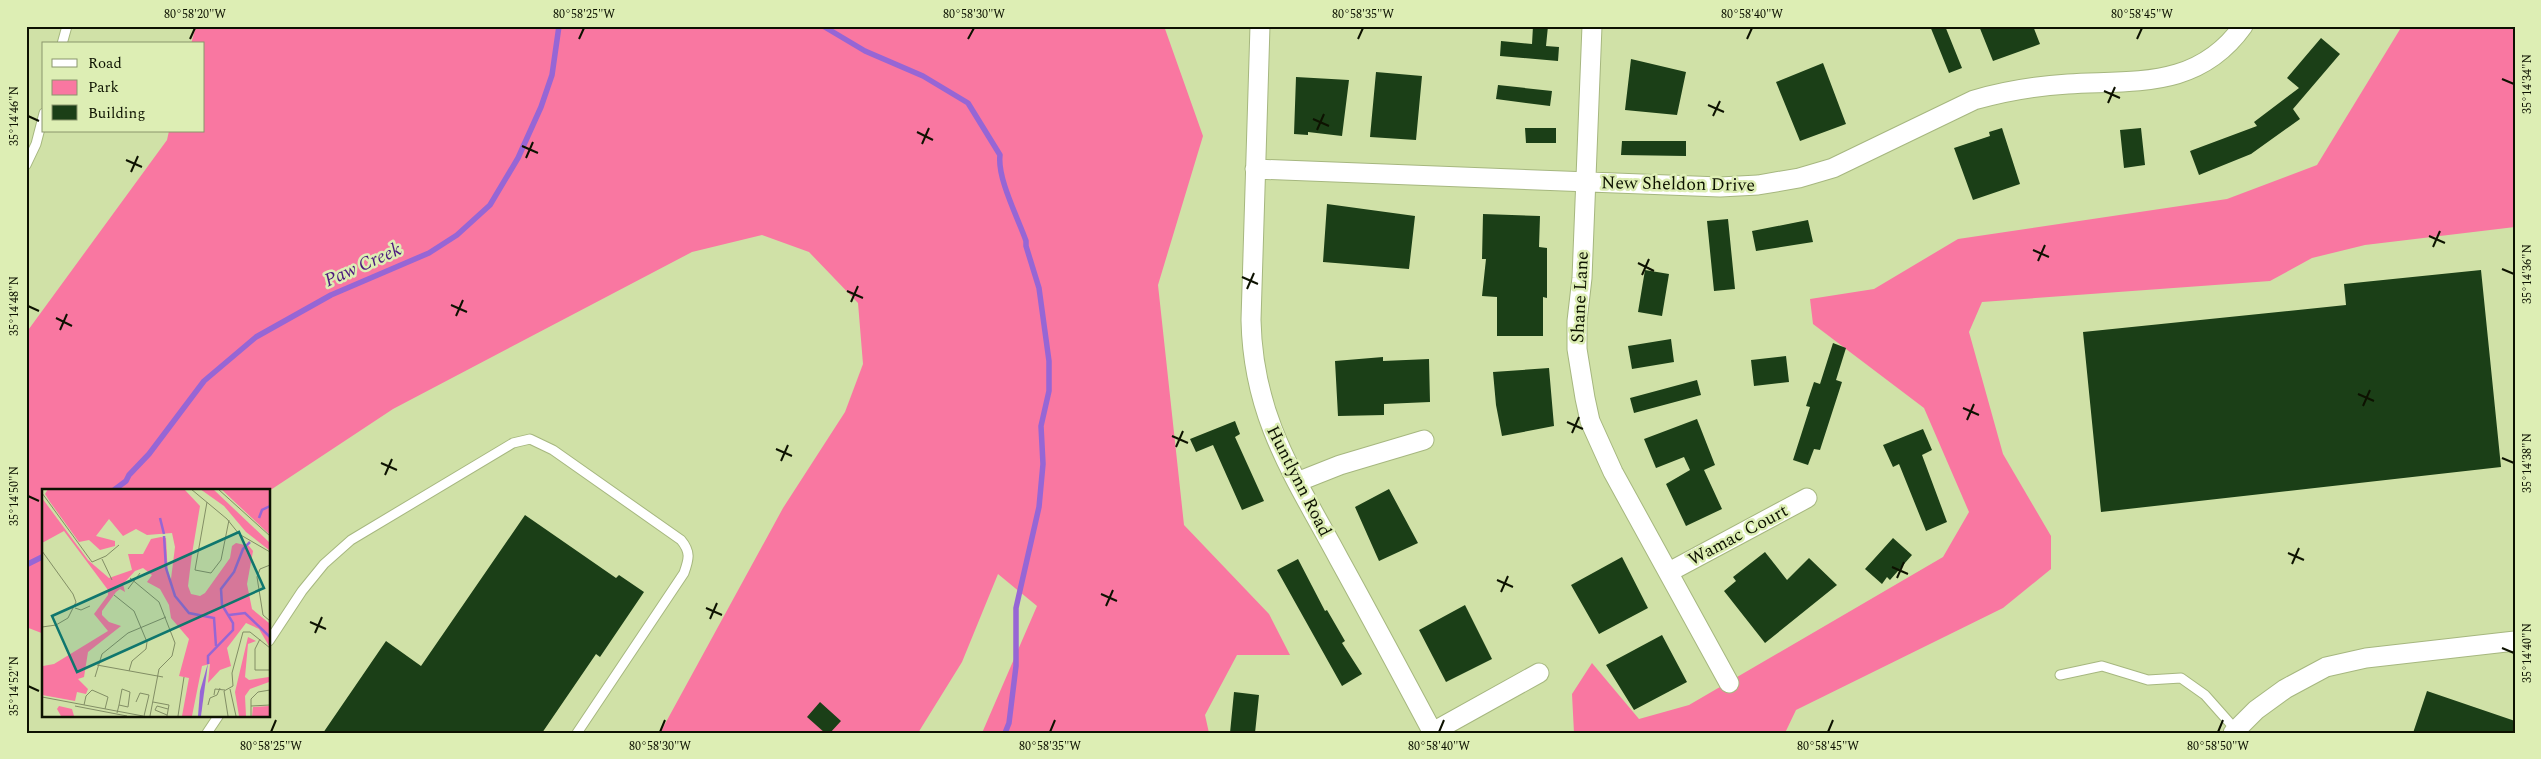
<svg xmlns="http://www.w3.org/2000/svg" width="2541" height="759" viewBox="0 0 2541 759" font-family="Spectral,serif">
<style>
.green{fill:#f977a1}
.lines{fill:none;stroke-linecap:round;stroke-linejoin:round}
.stream{stroke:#9666d5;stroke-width:5.5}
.building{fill:#1b3f17}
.service-casing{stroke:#a6b77f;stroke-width:11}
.minor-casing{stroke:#a6b77f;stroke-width:21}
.service{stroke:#fff;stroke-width:9}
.minor{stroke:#fff;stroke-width:19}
.ticks{fill:none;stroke:#0d1201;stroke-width:2}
.labels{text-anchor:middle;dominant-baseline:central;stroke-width:5;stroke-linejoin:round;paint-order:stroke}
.street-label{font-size:18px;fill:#0d1201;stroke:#ddeeb4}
.water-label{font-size:19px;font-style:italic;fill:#4b187d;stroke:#ddeeb4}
.inset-river{fill:none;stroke:#9666d5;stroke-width:2.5}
.inset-road{fill:none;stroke:#828e65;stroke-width:1}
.view{fill:#0f766e;fill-opacity:0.15;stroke:#0f766e;stroke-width:2.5}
.inset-edge{fill:none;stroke:#0d1201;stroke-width:2.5}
.neatline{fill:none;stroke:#0d1201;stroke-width:2}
.ticks-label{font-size:12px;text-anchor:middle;fill:#0d1201}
</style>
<rect width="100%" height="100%" fill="#d0e1a7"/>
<path class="green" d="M196 26H1164L1203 136 1158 285 1184 525 1269 614 1290 655H1237L1205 715 1209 733H982L1037 606 998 574 962 662 918 733H660L783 508 845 412 863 364 858 303 809 252 762 235 692 252 393 409 269 491 44 490V634L26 627V333L167 140 169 131H204V44H191Z
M2402 26H2515V227L2365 245 2312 258 2270 281 1982 302 1969 332 2003 454 2051 536V569L2003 608 1796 710 1785 733H1574L1572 694 1592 663 1639 719 1689 705 1943 557 1969 512 1924 408 1813 324 1810 299 1874 289 1958 239 2227 199 2317 165Z"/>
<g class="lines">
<path class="stream" d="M823 26 865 51 923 76 968 103 1000 155C997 178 1018 218 1026 241V246L1039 288 1049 361V391L1041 426 1043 464 1039 507 1016 608V666L1009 723 1005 733
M114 490 126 481 129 475 149 454 204 381 256 337 331 295 429 253 457 235 490 205 518 158 541 107 552 75 559 26
M26 565 44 556"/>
</g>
<path class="building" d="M1533 26H1548L1546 46 1559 47 1558 61 1500 56 1501 41 1532 44Z
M1930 26H1945L1962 68 1949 73Z
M1979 26H2033L2040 44 1993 61Z
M2321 38 2340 54 2293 109 2300 119 2251 154 2199 175 2190 151 2257 126 2254 122 2299 88 2287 78Z
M1631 59 1686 72 1677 115 1625 110Z
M1823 63 1846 124 1800 141 1776 82Z
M1376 72 1422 76 1416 140 1370 137Z
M1296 77 1349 80 1342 136 1308 132V135L1294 134Z
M1498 85 1552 91 1550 106 1496 99Z
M1525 128H1556V143H1526Z
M2002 128 2020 184 1973 200 1954 148 1990 136 1989 132Z
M2141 128 2145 165 2124 168 2120 130Z
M1622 141H1686V156L1621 155Z
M1327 204 1415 216 1409 269 1323 262Z
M1483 214 1540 216 1539 247 1547 248V298L1543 297V336H1497V297L1482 296 1486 259H1482Z
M1728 219 1735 289 1714 291 1707 221Z
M1808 220 1813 242 1756 251 1752 231Z
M1645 270 1669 274 1662 316 1638 312Z
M2481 270 2501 467 2101 512 2083 332 2346 305 2344 284Z
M1671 339 1674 362 1632 369 1628 346Z
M1833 343 1846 348 1836 380 1842 382 1820 450 1814 449 1808 465 1793 460 1810 407 1806 406 1814 382 1820 384Z
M1786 356 1789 382 1754 386 1751 360Z
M1383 357V361L1429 359 1430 402 1384 404V415L1338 416 1335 361Z
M1549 368 1554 426 1502 436 1496 405 1493 372Z
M1697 380 1701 395 1634 413 1630 398Z
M1697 419 1715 465 1704 470 1722 509 1686 526 1666 484 1690 470 1684 457 1656 468 1644 439Z
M1235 421 1240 434 1235 437 1264 501 1242 510 1213 445 1196 452 1190 439Z
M1923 429 1932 450 1922 455 1947 522 1926 531 1899 464 1893 467 1883 445Z
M1389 489 1418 543 1379 561 1355 507Z
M525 515 616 578 619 575 644 592 600 657 596 654 542 733H323L386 641 421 666Z
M1893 538 1912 555 1890 580 1887 577 1882 584 1865 569Z
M1765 552 1787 580 1809 558 1837 585 1765 643 1724 591 1736 581 1733 577Z
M1622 557 1648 608 1599 634 1571 585Z
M1298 559 1325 611 1327 610 1345 641 1342 643 1362 674 1342 686 1277 570Z
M1465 605 1492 659 1446 682 1419 630Z
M1662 635 1687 682 1634 710 1606 665Z
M2427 691 2515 721V733H2413Z
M1234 692 1259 695 1255 733H1230Z
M820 702 841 721 830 733H825L807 717Z"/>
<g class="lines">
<defs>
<path id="service" d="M62 44 67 26
M26 165 36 144 44 113
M269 641 302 591 324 564 351 540 513 443 530 439 553 450 681 540C691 552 689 559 684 573L577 733
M2060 675 2102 666 2148 680 2181 678 2205 695 2236 730
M207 733 219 715"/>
<path id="minor" d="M1260 26 1251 320C1253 418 1295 477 1339 559 1371 617 1402 675 1433 733
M1592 26 1582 278 1577 321V349L1585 398 1590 421 1613 472 1729 683
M1255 169 1720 187 1758 185 1799 178 1833 168 1974 100C2005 91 2036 86 2068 84 2136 80 2198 89 2243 26
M1297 482 1340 465 1424 440
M1669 572 1807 498
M1431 733 1539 673
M2233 733 2256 710 2285 689 2326 667 2366 658 2515 641"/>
</defs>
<use href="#service" class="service-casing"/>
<use href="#minor" class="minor-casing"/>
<use href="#service" class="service"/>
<use href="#minor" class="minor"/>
</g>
<path class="ticks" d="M190 39 195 28M579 39 584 28M968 39 974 28M1358 39 1363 28M1747 39 1752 28M2137 39 2142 28M2502 79 2514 84M2104 91 2120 98M2108 103 2115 87M1708 105 1724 112M28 116 39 121M1713 116 1720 101M1313 119 1329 126M1317 130 1324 114M917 132 933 140M922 144 929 128M522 146 538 153M526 158 533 142M126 160 142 167M131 172 138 156M2429 236 2445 243M2433 247 2440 231M2033 250 2049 257M2038 261 2045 245M1638 263 1654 271M2502 269 2514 274M1642 275 1649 259M1242 277 1258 284M1247 289 1254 273M847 291 863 298M851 302 858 286M451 305 467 312M28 306 39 311M456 316 463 300M56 318 72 326M60 330 67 314M2358 394 2374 401M2363 406 2370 390M1963 408 1979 415M1967 420 1974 404M1567 422 1583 429M1572 433 1579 417M1172 436 1188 443M1176 447 1183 431M776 449 792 456M2502 458 2514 463M781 461 788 445M381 463 397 470M385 475 392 459M28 496 39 501M2288 553 2304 560M2292 564 2299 548M1892 567 1908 574M1897 578 1904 562M1497 580 1513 587M1501 592 1508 576M1101 594 1117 601M1106 606 1113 590M706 608 722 615M710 619 717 603M310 622 326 629M315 633 322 617M2502 648 2514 653M28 686 39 691M271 732 276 720M660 732 665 720M1050 732 1055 720M1439 732 1444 720M1828 732 1833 720M2218 732 2223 720"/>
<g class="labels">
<g class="street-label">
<text transform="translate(1678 184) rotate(1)">New Sheldon Drive</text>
<text transform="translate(1580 297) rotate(-87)">Shane Lane</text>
<text transform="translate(1299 481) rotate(63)">Huntlynn Road</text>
<text transform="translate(1738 535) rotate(-28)">Wamac Court</text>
</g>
<g class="water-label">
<text transform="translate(363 265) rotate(-24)">Paw Creek</text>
</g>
</g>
<g transform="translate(42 489)">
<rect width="228" height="228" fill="#d0e1a7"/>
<path d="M6 0H142L158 17 150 65 146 97 149 105 158 107 163 104 188 69 190 57 194 54 207 57 211 62 205 95 210 120 227 134V157L217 140 204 134 185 159 189 177 178 181 166 194 168 175 160 177 150 227H140L147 189 137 187 147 150 129 129 127 116 118 100 105 93 110 86 101 79 93 82 81 95 83 103 78 100 74 103 60 122V126L67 133 79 137 46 163 42 188 36 190 46 200 44 205 35 203 33 212 0 206 1 177 12 175 66 142 52 125 66 106V101L22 42 0 54V9L46 71 67 89 90 81 86 65H101L109 50 119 48 124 49 126 88 129 90 133 58 130 44 105 46 94 40 81 47 67 30 54 47 73 52V57L58 61 47 51 37 53 8 13 3 5ZM158 0H171L227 53V61L204 43 182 17ZM179 0H227V45ZM206 148 214 152 206 155 203 188 207 191 227 188V193L208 200 203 207 204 227H197L193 203ZM17 217 30 220 32 227H19L15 220ZM227 217V227H210L211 218Z" fill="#f977a1"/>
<path d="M166 174 159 227H156L158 202Z" fill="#9666d5"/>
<path class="inset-river" d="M118 29 122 45M217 29 220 21 228 17M122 47 124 79 133 107 147 124 172 129 174 157M187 126 203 124 228 148M166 175V167L191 141V134L180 116 179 100 192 83 201 60 208 53"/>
<path class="inset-road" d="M149 0 185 30 197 45 228 63M176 0 228 47M0 4 50 73 64 67 77 56M165 13 153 81 169 84 179 71 187 31M0 62 31 105 34 113 26 129 14 136 0 138M60 70 70 91M228 76 218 80 215 88 221 126 228 132M88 89 117 113 133 154 130 167 117 180 108 227M86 100 98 84M72 106 92 122 105 153 104 160 90 172 87 182M33 119 39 121 48 117M218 150 213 160V181H228M55 176 121 188M53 188 60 165 86 144 124 128M188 200 194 227M172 206 173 200 183 201M0 208 101 227M94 213 98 204 107 206 102 227M111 213 127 216 125 227M42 216 44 207 50 201 66 208 63 220M166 216 168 209 175 206 178 199M33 217 85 227M209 217 228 216M75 224 77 216 80 200 88 203 86 218 77 216M125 226 113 221 115 217 126 220M136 227 142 188M186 227 182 202 191 197 190 184 201 143H208L228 159M209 227V210L216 203 228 201"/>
<path class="view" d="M197 43 222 99 35 183 10 127Z"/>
<rect width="228" height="228" class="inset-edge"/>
</g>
<rect width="2541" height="759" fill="none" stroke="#ddeeb4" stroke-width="55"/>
<rect x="42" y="42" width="162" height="90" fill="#ddeeb4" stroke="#8a966c"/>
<rect x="52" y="59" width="25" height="8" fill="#ffffff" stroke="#8a966c"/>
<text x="88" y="68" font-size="15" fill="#0d1201">Road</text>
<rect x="52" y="80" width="25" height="15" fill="#f977a1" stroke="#8a966c"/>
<text x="88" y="92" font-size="15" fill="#0d1201">Park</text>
<rect x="52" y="105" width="25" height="15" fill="#1b3f17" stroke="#8a966c"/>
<text x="88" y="118" font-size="15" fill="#0d1201">Building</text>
<rect x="28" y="28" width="2486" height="704" class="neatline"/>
<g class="ticks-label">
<text x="195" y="18">80°58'20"W</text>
<text x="584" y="18">80°58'25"W</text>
<text x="974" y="18">80°58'30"W</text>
<text x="1363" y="18">80°58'35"W</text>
<text x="1752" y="18">80°58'40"W</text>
<text x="2142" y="18">80°58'45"W</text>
<text transform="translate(2527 84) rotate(-90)" y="4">35°14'34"N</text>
<text transform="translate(14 116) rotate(-90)" y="4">35°14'46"N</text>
<text transform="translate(2527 274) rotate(-90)" y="4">35°14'36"N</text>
<text transform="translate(14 306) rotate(-90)" y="4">35°14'48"N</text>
<text transform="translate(2527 463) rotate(-90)" y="4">35°14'38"N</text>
<text transform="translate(14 496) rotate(-90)" y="4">35°14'50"N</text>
<text transform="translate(2527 653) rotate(-90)" y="4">35°14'40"N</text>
<text transform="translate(14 686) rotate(-90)" y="4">35°14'52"N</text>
<text x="271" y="750">80°58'25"W</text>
<text x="660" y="750">80°58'30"W</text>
<text x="1050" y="750">80°58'35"W</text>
<text x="1439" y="750">80°58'40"W</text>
<text x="1828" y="750">80°58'45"W</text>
<text x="2218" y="750">80°58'50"W</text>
</g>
</svg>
